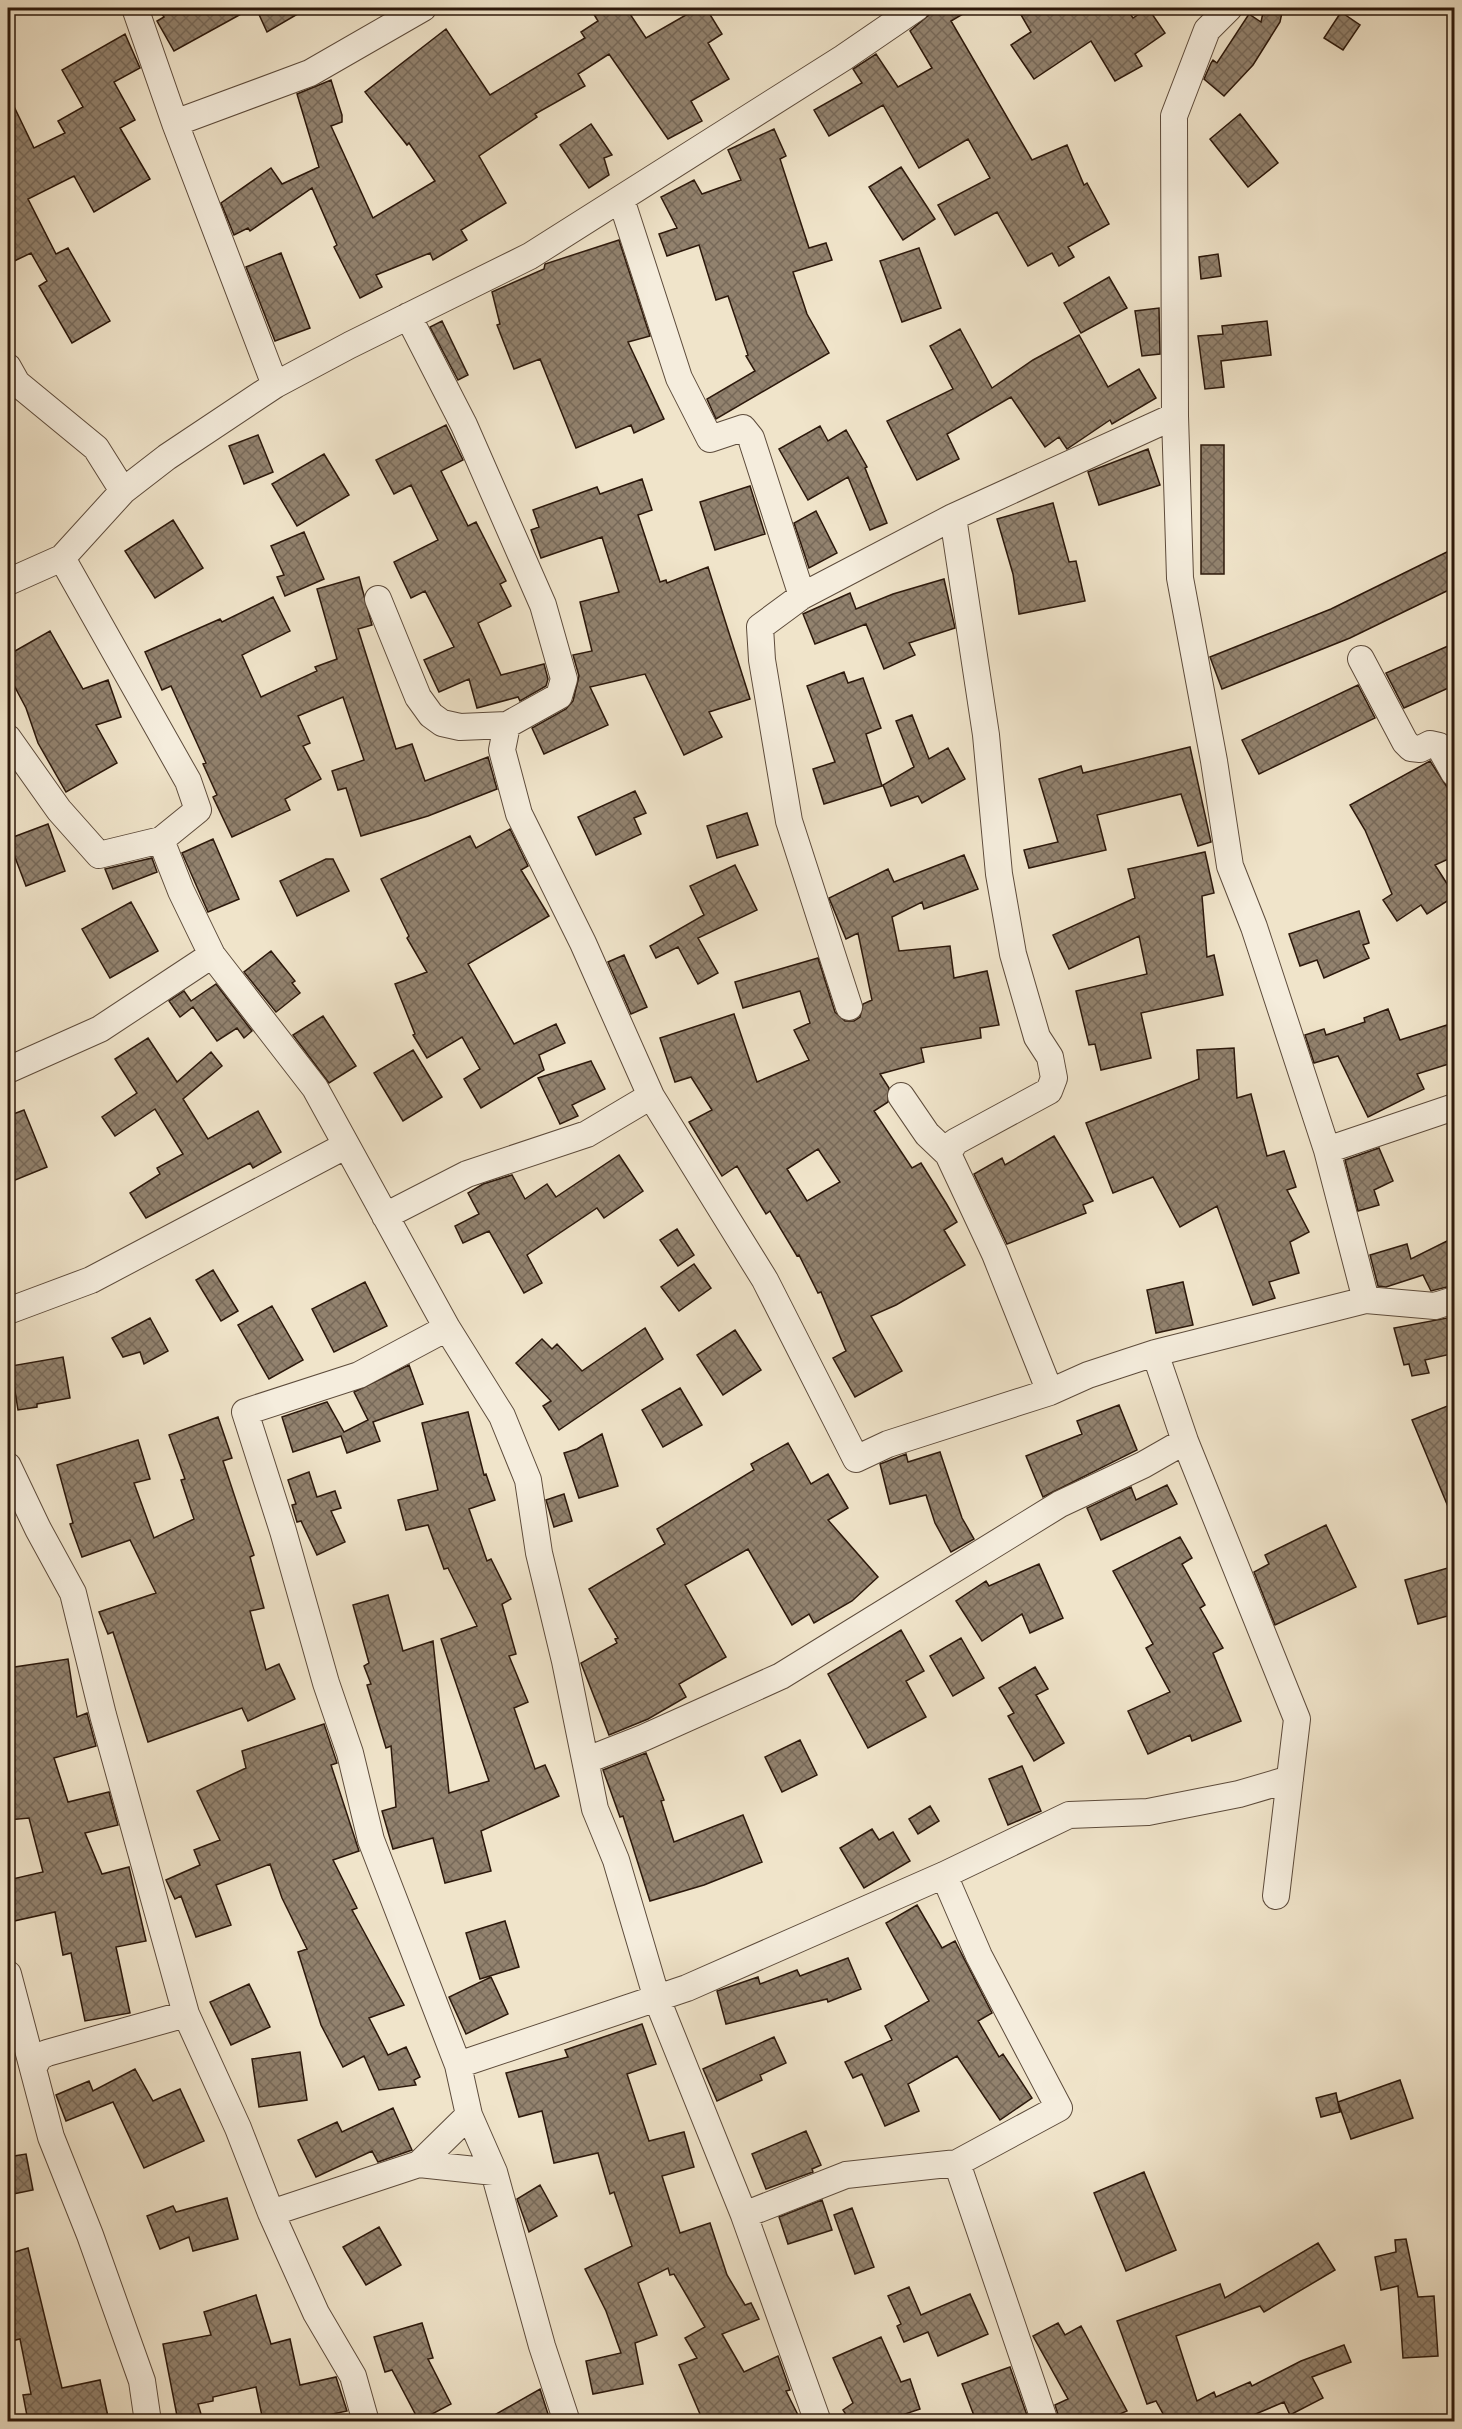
<svg xmlns="http://www.w3.org/2000/svg" width="1462" height="2429" viewBox="0 0 1462 2429" font-family="Cardo,serif">
<style>
.building{fill:url(#building-cross-hatch);stroke:#2c180b;stroke-width:1.5;fill-rule:evenodd}
.lines{fill:none;stroke-linecap:round;stroke-linejoin:round}
.minor-casing{stroke:#5d4b3b;stroke-width:28}
.minor{stroke:#f5eddd;stroke-width:26}
</style>
<defs>
<pattern id="building-cross-hatch" width="8" height="8" patternUnits="userSpaceOnUse" patternTransform="scale(1.5)"><rect width="8" height="8" fill="#92826e"/><path d="M0 0l8 8M0 8l8-8" fill="none" stroke="#776959"/></pattern>
</defs>
<rect width="100%" height="100%" fill="#f0e4ca"/>
<filter id="stains"><feTurbulence type="fractalNoise" baseFrequency=".00333" numOctaves="4"/><feColorMatrix values="0 0 0 0 .2 0 0 0 0 .09 0 0 0 0 .02 0 0 0 .5 -.17"/></filter>
<radialGradient id="worn" r=".72"><stop offset=".6" stop-color="#630" stop-opacity="0"/><stop offset="1" stop-color="#630" stop-opacity=".3"/></radialGradient>
<path class="building" d="M158 8H252L174 51 157 21 164 17Z
M256 8H308L267 32Z
M590 8H626L646 38 698 8H706L722 34 708 43 729 79 691 101 702 121 668 139 609 54 578 74 585 86 535 114 537 117 479 156 506 203 461 230 467 240 433 260 430 253 376 275 382 287 360 298 334 247 337 245 312 188 250 231 248 228 234 235 221 203 271 168 282 184 319 167 297 94 331 80 342 115V122L331 126 373 218 435 181 409 143 407 145 365 92 446 29 490 95 585 38 581 32 598 21Z
M937 8H973L951 21 1032 160 1067 145 1084 185 1087 183 1109 224 1068 247 1074 257 1059 266 1052 253 1028 266 997 212 955 235 938 205 990 178 968 139 919 168 883 105 829 136 814 110 862 83 853 69 876 54 898 87 932 68 910 31Z
M1017 8H1126L1133 18 1148 8 1165 33 1135 54 1142 66 1115 81 1091 41 1034 79 1011 45 1031 32Z
M1264 8H1283L1280 22 1253 65 1224 96 1204 79 1211 63 1213 60 1217 63 1249 14 1261 22Z
M1341 12 1360 25 1343 50 1324 38Z
M125 34 140 68 114 82 135 120 120 128 150 179 94 212 74 176 28 199 56 254 68 248 110 321 72 343 39 286 47 281 31 253 8 264V94L34 148 65 133 58 121 83 107 62 70Z
M1240 114 1278 163 1248 187 1210 139Z
M591 124 612 155 604 158 609 175 589 188 560 145Z
M774 129 786 156 780 159 809 248 826 243 832 260 793 272 807 314 829 353 716 419 707 399 755 371 746 356 748 355 728 296 716 300 699 245 667 256 659 234 677 228 661 197 694 180 702 194 741 180 728 150Z
M901 167 935 219 903 240 869 187Z
M619 240 650 336 628 342 664 419 634 433 631 425 576 448 540 359 514 369 497 325 500 324 492 292 544 269 545 264Z
M919 248 941 308 902 322 880 261Z
M281 253 310 328 275 341 246 267Z
M1218 254 1221 276 1201 279 1199 257Z
M1109 277 1127 308 1081 333 1064 303Z
M1159 308 1160 354 1142 356 1135 311Z
M442 321 468 375 458 380 430 327Z
M1267 321 1271 355 1221 361 1224 387 1205 389 1198 336 1223 334 1222 326Z
M960 329 992 388 1033 360 1079 335 1108 387 1139 369 1156 398 1112 424 1110 420 1067 449 1059 437 1045 447 1011 397 947 434 959 459 917 480 887 421 953 389 930 346Z
M446 425 463 460 441 471 468 526 476 522 506 581 500 584 511 606 478 623 501 675 544 664 548 679 546 686 520 701 518 697 477 708 469 679 439 692 424 660 454 647 425 591 411 598 394 562 438 540 411 485 394 494 376 460Z
M820 426 828 441 846 430 867 467 865 468 887 523 870 530 848 477 808 500 779 449Z
M258 435 273 472 244 484 229 446Z
M1201 445H1224V574H1201Z
M1148 449 1160 485 1099 505 1088 472Z
M324 454 349 495 297 526 272 484Z
M642 479 652 510 638 515 660 582 666 580 667 583 708 567 750 699 709 712 722 737 684 755 645 674 590 687 608 725 544 754 532 728 566 709 573 701 579 676 573 655 592 651 580 602 619 592 602 537 541 558 531 530 539 527 533 510 597 487 600 494Z
M750 486 765 534 715 550 700 502Z
M1053 503 1069 562 1076 561 1085 601 1019 614 1013 574 997 519Z
M816 511 837 553 809 568 794 523Z
M173 520 203 568 155 598 125 551Z
M304 532 324 579 285 596 277 577 284 575 271 546Z
M1455 548V587L1350 638 1222 689 1210 657 1331 609Z
M359 577 372 625 358 629 396 749 412 744 425 781 488 757 497 789 428 816 361 836 346 788 338 790 332 771 364 760 343 697 298 716 310 743 303 746 321 779 285 799 290 810 232 837 213 797 217 795 203 764 206 763 171 686 162 690 145 652 220 619 222 622 273 597 290 631 242 655 261 697 317 671 315 667 337 659 317 589Z
M944 579 955 628 909 643 915 655 884 669 866 624 815 644 803 614 850 593 856 609 893 594Z
M50 631 83 689 108 680 121 717 96 725 117 763 66 792 38 743 26 708 8 674V655Z
M1455 643V685L1404 708 1386 673Z
M844 672 848 683 863 678 881 728 866 734 882 786 824 804 813 769 835 762 807 686Z
M1358 685 1375 718 1259 774 1242 740Z
M912 715 929 759 948 748 965 779 922 803 918 796 891 806 883 785 914 767 896 721Z
M1190 747 1211 842 1198 846 1181 794 1097 815 1106 850 1029 868 1024 850 1058 842 1039 779 1081 766 1083 773Z
M1430 761 1455 799V856L1435 865 1455 896 1427 914 1421 905 1397 921 1383 900 1392 894 1365 830 1350 805Z
M635 791 646 813 634 818 641 834 596 855 578 817Z
M747 813 758 845 717 858 707 826Z
M48 824 65 871 26 886 8 839Z
M510 829 528 866 521 870 549 916 468 964 514 1044 556 1024 565 1043 539 1055 544 1070 481 1108 464 1079 480 1069 462 1037 427 1058 413 1035 415 1034 395 984 427 972 407 938 409 936 381 879 470 836 476 848Z
M213 839 239 899 208 912 182 853Z
M1205 852 1214 893 1202 896 1207 957 1214 955 1223 995 1141 1013 1151 1058 1101 1070 1095 1044 1089 1045 1076 991 1147 974 1139 936 1069 969 1053 935 1135 898 1128 869Z
M964 855 978 889 924 909 922 902 892 917 899 951 950 946 954 978 987 971 999 1025 980 1028 981 1038 921 1048 924 1062 880 1074 889 1088 888 1102 874 1111 912 1168 921 1163 946 1203 957 1222 944 1230 965 1265 896 1305 871 1316 902 1371 855 1397 833 1358 846 1351 821 1292 818 1293 799 1255 797 1256 770 1211 766 1214 737 1166 722 1176 689 1122 712 1110 691 1077 675 1082 660 1038 734 1014 757 1082 809 1060 794 1030 810 1023 800 991 743 1008 735 982 818 958 835 1012 845 1021H854L860 1017 863 1004 872 1000 858 933 846 939 829 898 888 869 894 882ZM818 1149 840 1182 807 1201 787 1169Z
M152 858 157 872 113 889 105 869Z
M326 859H333L349 891 297 916 280 881Z
M735 865 757 910 698 938 718 973 698 984 678 947 656 958 650 946 704 915 690 886Z
M131 902 158 951 110 978 82 929Z
M1359 911 1369 943 1363 945 1369 958 1324 978 1317 960 1300 966 1289 934Z
M271 951 295 981 292 983 300 993 276 1012 244 972Z
M624 955 647 1007 631 1014 608 962Z
M216 984 252 1031 244 1038 237 1028 217 1041 193 1007 180 1017 169 1001 184 991 191 1001Z
M1388 1009 1400 1040 1447 1025 1455 1048V1062L1417 1074 1424 1089 1368 1117 1338 1056 1314 1063 1305 1035 1324 1029 1326 1035 1365 1022 1364 1018Z
M323 1016 356 1066 329 1083 293 1035Z
M148 1038 177 1082 211 1052 222 1066 183 1099 208 1139 258 1111 281 1152 253 1168 250 1163 146 1218 130 1193 160 1174 157 1168 183 1154 155 1109 115 1136 102 1117 137 1093 115 1059Z
M1234 1048 1237 1098 1251 1094 1267 1156 1284 1151 1296 1187 1287 1190 1309 1232 1290 1242 1299 1273 1269 1282 1275 1298 1253 1305 1217 1206 1180 1227 1153 1177 1113 1193 1086 1123 1199 1079 1197 1050Z
M413 1050 442 1097 403 1121 374 1073Z
M591 1061 605 1089 572 1105 578 1116 560 1124 538 1078Z
M24 1110 47 1167 8 1183V1116Z
M1054 1136 1093 1201 1083 1205 1086 1213 1007 1244 974 1174 1002 1158 1005 1165Z
M1379 1148 1393 1181 1374 1190 1379 1205 1358 1211 1345 1160Z
M619 1155 643 1191 604 1218 597 1208 527 1255 542 1283 524 1293 489 1231 463 1243 455 1226 479 1214 468 1193 483 1184 512 1175 525 1199 547 1184 556 1197Z
M677 1229 694 1255 678 1266 660 1240Z
M1449 1240 1455 1251V1285L1431 1291 1423 1275 1386 1287 1378 1286 1370 1255 1407 1244 1411 1259Z
M694 1264 711 1288 679 1311 661 1287Z
M213 1270 238 1311 221 1321 196 1280Z
M365 1282 387 1326 334 1352 312 1309Z
M1183 1282 1193 1325 1156 1333 1147 1290Z
M272 1306 303 1360 269 1379 238 1325Z
M150 1318 168 1351 144 1364 140 1352 123 1357 112 1338Z
M1447 1318 1455 1353 1425 1360 1429 1373 1412 1376 1409 1364 1404 1365 1394 1328Z
M645 1328 663 1359 559 1430 543 1406 551 1401 516 1363 542 1339 552 1349 557 1344 582 1371Z
M735 1330 761 1370 723 1395 697 1355Z
M63 1357 70 1398 37 1404V1407L18 1410 11 1366Z
M409 1365 423 1404 373 1422 380 1441 347 1453 341 1436 293 1452 282 1417 327 1402 344 1432 368 1420 354 1392Z
M680 1388 702 1425 663 1447 642 1410Z
M1455 1403V1521H1454L1412 1420Z
M1119 1405 1137 1450 1043 1497 1026 1456 1082 1434 1077 1421Z
M468 1412 484 1475 486 1474 495 1500 469 1509 487 1561 491 1559 511 1599 502 1604 516 1654 509 1656 528 1702 514 1708 535 1769 545 1765 559 1796 481 1831 491 1871 445 1883 433 1838 393 1849 382 1811 396 1807 391 1746 386 1748 367 1685 371 1684 364 1666 369 1663 353 1605 388 1595 403 1651 433 1641 449 1793 489 1781 441 1639 477 1626 448 1568 444 1569 428 1525 406 1530 398 1500 438 1490 422 1423Z
M218 1417 232 1458 223 1461 254 1555 250 1557 264 1608 250 1611 266 1670 279 1664 295 1699 248 1721 242 1708 148 1742 113 1632 108 1634 99 1612 156 1593 130 1540 82 1557 70 1524 73 1523 57 1465 138 1440 150 1479 134 1483 154 1538 194 1519 181 1480 185 1479 169 1435Z
M602 1434 618 1486 579 1498 564 1453 577 1449Z
M788 1443 811 1484 828 1474 848 1508 828 1520 878 1577 852 1601 814 1623 809 1614 792 1625 748 1549 685 1585 726 1657 679 1684 686 1697 648 1719 609 1735 581 1663 617 1643 615 1639 618 1638 589 1589 665 1544 657 1529 754 1470 751 1464Z
M940 1452 962 1518 974 1539 951 1552 935 1523 926 1495 890 1504 880 1464 906 1454 908 1462Z
M309 1472 317 1497 335 1491 341 1508 331 1511 345 1542 317 1555 301 1521 297 1522 292 1505 296 1504 288 1480Z
M1167 1485 1177 1504 1101 1540 1087 1508 1131 1487 1136 1500Z
M564 1494 572 1521 554 1527 546 1500Z
M1326 1525 1356 1587 1275 1625 1254 1572 1269 1564 1265 1555Z
M1180 1537 1192 1558 1182 1564 1205 1605 1200 1608 1223 1648 1213 1653 1241 1721 1192 1741 1190 1735 1148 1754 1128 1711 1170 1692 1146 1648 1153 1644 1113 1571Z
M1039 1564 1063 1618 1030 1633 1022 1614 982 1641 956 1601 986 1581 989 1586Z
M1455 1566V1614L1418 1624 1405 1580Z
M901 1630 924 1671 906 1681 926 1717 868 1748 828 1674Z
M961 1638 984 1678 953 1696 930 1656Z
M68 1659 77 1717 87 1713 96 1746 54 1758 68 1802 109 1792 118 1825 85 1833 102 1874 129 1867 146 1941 116 1947 130 2013 85 2021 71 1953 63 1955 55 1912 14 1921 8 1891V1880L43 1872 29 1818 8 1820V1780L15 1779 8 1749V1668Z
M1035 1667 1048 1689 1036 1695 1064 1743 1034 1761 1008 1716 1014 1713 999 1688Z
M324 1724 337 1763 331 1765 359 1851 333 1860 357 1908 352 1910 404 2005 369 2018 388 2055 406 2047 420 2077 414 2080 416 2085 379 2090 364 2056 343 2067 321 2025 298 1952 307 1949 282 1898 270 1864 216 1885 231 1925 196 1937 181 1896 175 1899 166 1880 200 1865 194 1850 220 1840 197 1791 246 1768 242 1751Z
M800 1740 817 1775 782 1792 765 1757Z
M646 1753 664 1800 661 1801 674 1842 743 1815 762 1862 704 1885 650 1901 623 1816 620 1817 603 1770Z
M1022 1766 1041 1811 1008 1825 989 1779Z
M930 1806 939 1821 918 1834 909 1819Z
M872 1829 879 1840 893 1832 910 1861 864 1888 840 1848Z
M917 1905 942 1948 955 1941 992 2013 978 2021 999 2057 1003 2054 1032 2098 1000 2120 957 2056 908 2084 919 2111 885 2126 862 2074 853 2078 845 2062 892 2040 885 2026 929 2001 886 1923Z
M505 1921 519 1967 480 1979 466 1933Z
M848 1958 861 1989 828 2002 827 1999 726 2024 717 1991 758 1977 760 1984 797 1970 800 1976Z
M491 1977 508 2014 466 2034 449 1997Z
M249 1984 270 2027 231 2045 210 2002Z
M642 2024 656 2064 627 2074 649 2141 684 2132 694 2167 662 2176 680 2233 710 2223 727 2275 745 2305 751 2303 759 2319 722 2334 744 2372 778 2356 790 2390 786 2391 801 2421H703L679 2365 697 2358 685 2338 705 2327 674 2274 670 2275 668 2268 638 2283 657 2335 635 2343 643 2384 593 2394 586 2361 621 2353 606 2311 585 2269 632 2246 614 2192 610 2194 598 2153 554 2163 542 2111 519 2117 506 2073 568 2057 565 2050Z
M774 2037 786 2063 760 2075 762 2080 717 2101 703 2069Z
M300 2052 307 2100 259 2107 252 2059Z
M135 2069 153 2101 180 2089 204 2141 144 2168 113 2102 66 2121 56 2095 89 2081 93 2091Z
M1400 2080 1413 2118 1351 2139 1338 2102Z
M1336 2093 1340 2112 1321 2117 1316 2098Z
M393 2108 412 2150 378 2162 372 2151 316 2177 298 2140 337 2122 342 2132Z
M806 2131 821 2165 812 2169 813 2172 766 2189 752 2154Z
M26 2154 33 2190 8 2195V2157Z
M1144 2172 1176 2250 1126 2271 1094 2193Z
M540 2185 557 2216 529 2232 517 2199Z
M227 2198 238 2239 193 2251 189 2237 160 2249 147 2216 173 2206 176 2212Z
M822 2200 832 2230 788 2244 779 2217Z
M852 2208 874 2267 855 2274 834 2215Z
M379 2227 401 2265 366 2285 343 2247Z
M1406 2239 1418 2297 1434 2296 1438 2356 1403 2358 1398 2286 1381 2290 1375 2257 1396 2252 1395 2240Z
M1318 2243 1335 2270 1264 2312 1260 2306 1176 2336 1197 2401 1214 2392 1216 2397 1250 2382 1252 2386 1301 2361 1344 2345 1351 2362 1312 2377 1323 2398 1290 2415 1284 2402 1239 2421H1167L1156 2401 1147 2404 1117 2321 1220 2284 1225 2298Z
M28 2248 62 2388 100 2380 109 2421H28L23 2395 31 2394 20 2339 11 2341 8 2327V2254Z
M909 2287 921 2315 970 2294 988 2334 938 2356 928 2332 904 2342 897 2326 901 2324 888 2296Z
M256 2295 271 2344 290 2339 300 2385 336 2377 347 2411 300 2421H263L256 2387 213 2397V2401L198 2404 203 2421H178L163 2344 211 2335 204 2312Z
M422 2323 433 2358 428 2359 451 2404 419 2421 392 2370 385 2372 374 2337Z
M1058 2323 1065 2335 1081 2326 1127 2411 1104 2421H1060L1055 2405 1068 2399 1033 2336Z
M881 2337 901 2382 910 2379 920 2409 902 2415 907 2421H850L843 2410 853 2403 833 2358Z
M1010 2367 1029 2421H976L962 2384Z
M540 2389 549 2417 541 2421H484Z"/>
<g class="lines">
<defs>
<path id="minor" d="M135 8 175 123 275 385
M1229 8 1207 30 1174 116 1175 416 1180 578 1214 761 1230 866 1254 927 1327 1150 1366 1300
M175 123 310 73 423 8
M621 199 679 378 710 439 743 428 751 438 802 596
M8 367 17 383 96 448 123 491
M62 558 188 781 198 810 161 840 181 891 212 955 315 1088 447 1328 502 1416 528 1480 539 1553 565 1661 595 1809 616 1860 657 1999 744 2215 818 2422
M8 582 62 558 123 491 167 457 275 385 350 345 530 256 843 58 916 8
M378 599 418 697 431 715 442 723 460 727 507 725 559 696 564 679 543 605 464 425 408 316
M1361 659 1405 742 1411 748 1420 749 1430 744 1439 746 1454 773
M507 725 502 750 519 814 583 943 651 1096 765 1280 856 1459 888 1444 1050 1392 1088 1375 1155 1353 1366 1300 1435 1306 1454 1300
M8 738 59 810 99 855 161 840
M849 1007 789 821 762 660 760 627 802 596 953 517 1175 416
M8 1070 100 1029 212 955
M901 1096 927 1134 948 1154 995 1254 1050 1392
M1327 1150 1454 1107
M948 1154 955 1142 1049 1091 1054 1078 1050 1057 1037 1037 1013 954 999 874 986 735 953 517
M385 1216 467 1174 587 1134 651 1096
M8 1311 91 1280 345 1146
M447 1328 359 1375 245 1412 283 1531 326 1683 350 1753 371 1840 458 2065 469 2115 494 2172 542 2346 567 2422
M1155 1353 1185 1441 1297 1719 1276 1896
M8 1466 38 1529 73 1593 103 1715 186 2014 238 2128 271 2213 316 2313 353 2376 366 2422
M587 1760 643 1738 781 1676 1060 1504 1143 1465 1185 1441
M8 1974 51 2137 90 2235 142 2381 148 2422
M458 2065 687 1988 944 1875 1069 1815 1148 1812 1239 1794 1290 1779
M34 2067 39 2057 47 2053 186 2014
M957 2163 1045 2422
M419 2164 469 2115
M271 2213 419 2164 494 2172
M744 2215 846 2175 957 2163 1059 2108 979 1956 944 1875"/>
</defs>
<use href="#minor" class="minor-casing"/>
<use href="#minor" class="minor"/>
</g>
<rect width="1462" height="2429" fill="none" stroke="#f0e4ca" stroke-width="30"/>
<rect x="9" y="9" width="1444" height="2411" fill="none" stroke="#2c180b" stroke-width="3"/>
<rect x="15" y="15" width="1432" height="2399" fill="none" stroke="#2c180b" stroke-width="1.5"/>
<rect width="100%" height="100%" filter="url(#stains)"/>
<rect width="100%" height="100%" fill="url(#worn)"/>
</svg>
